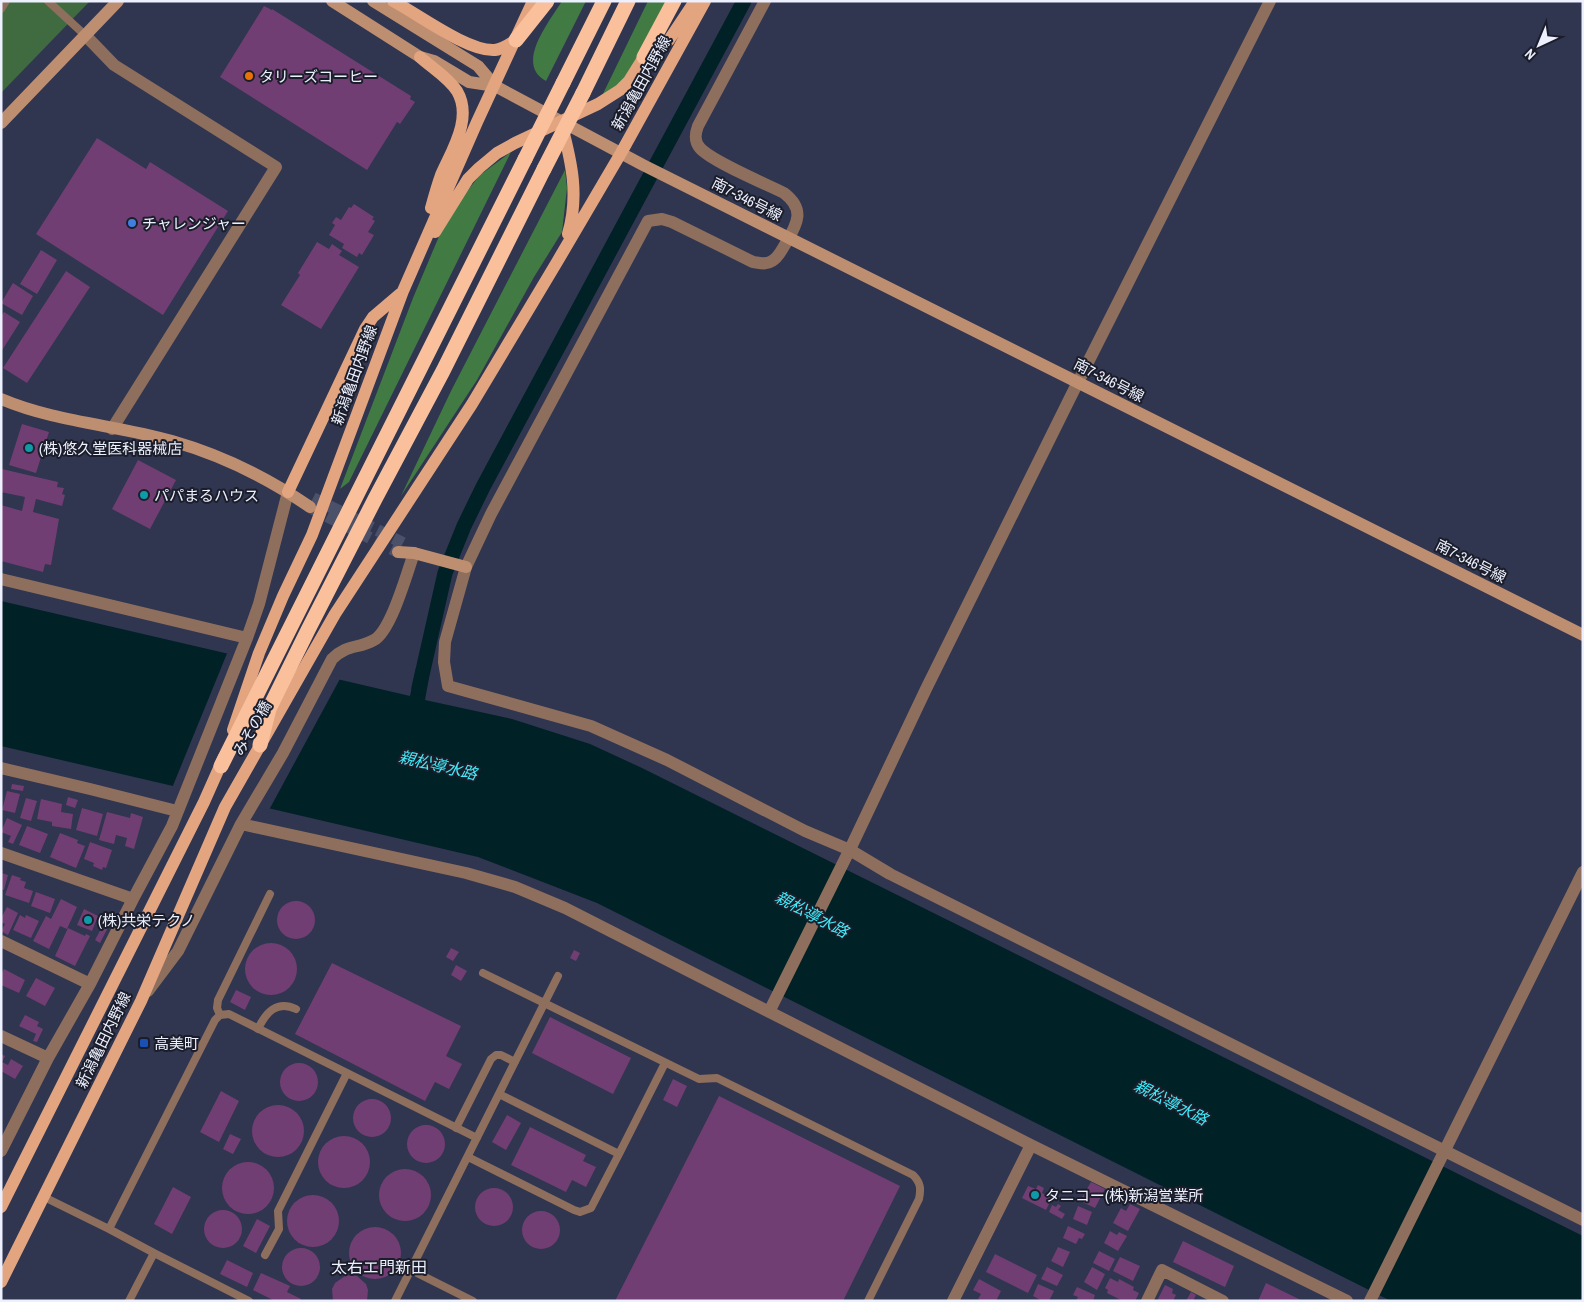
<svg xmlns="http://www.w3.org/2000/svg" width="1584" height="1302" viewBox="0 0 1584 1302" font-family="'Archivo Narrow','Noto Sans JP',sans-serif">
<style>
.green{fill:#406b41}
.forest{fill:#417b43}
.water{fill:#002125}
.pier{fill:#303550}
.lines{fill:none;stroke-linecap:round;stroke-linejoin:round}
.canal{stroke:#002125;stroke-width:15}
.building{fill:#713e73}
.secondary-tunnel{stroke:#4c516a;stroke-width:12;stroke-dasharray:12 6;stroke-linecap:butt}
.lane{stroke:#8e6f5d;stroke-width:8}
.street{stroke:#8e6f5d;stroke-width:12}
.secondary{stroke:#be8e71;stroke-width:12}
.primary{stroke:#e3a580;stroke-width:12}
.highway{stroke:#fabf9b;stroke-width:15}
.highway-bridge{stroke:#fabf9b;stroke-width:15}
.food-dot{fill:#e8710a;stroke:#1b1e2a;stroke-width:2}
.shop-dot{fill:#3f7fe0;stroke:#1b1e2a;stroke-width:2}
.culture-dot{fill:#0f9aa8;stroke:#1b1e2a;stroke-width:2}
.transit-dot{fill:#1a4fb4;stroke:#1b1e2a;stroke-width:2}
.labels{text-anchor:middle;dominant-baseline:central;stroke-width:4;stroke-linejoin:round;paint-order:stroke}
.poi-label{font-size:15px;fill:#edf0fe;stroke:#1b1e2a;text-anchor:start}
.street-label{font-size:15px;fill:#edf0fe;stroke:#1b1e2a}
.water-label{font-size:16px;font-style:italic;fill:#40ebfa;stroke:#1b1e2a}
.neighbourhood-label{font-size:16px;fill:#edf0fe;stroke:#1b1e2a}
</style>
<rect width="100%" height="100%" fill="#303550"/>
<path class="green" d="M1 1H90L1 93Z"/>
<path class="forest" d="M562 1H586L546 81C514 64 550 21 562 1Z
M648 1H667L637 60 619 87 600 100Z
M511 152 349 482 340 489 413 298 448 215 480 175Z
M565 170 567 188 562 232 534 277 477 380 401 496 451 391Z"/>
<path class="water" d="M1 601 410 696 416 668 430 671 425 700 512 719 590 744 642 768 1583 1236V1301H1391L597 903 478 857 1 746Z"/>
<path class="pier" d="M228 651 341 677 269 810 172 788Z"/>
<g class="lines">
<path class="canal" d="M419 688 445 573 464 526 483 487 744 1"/>
</g>
<path class="building" d="M264 6 272 10V9L411 96 410 99 415 102 400 124 397 122 367 170 220 77Z
M97 138 146 169 150 162 228 211 163 315 36 234Z
M354 204 374 217 372 219 375 221 368 232 374 235 362 255 359 253 357 257 342 248 344 244 329 235 335 225 332 223 336 217 341 220 349 207 351 208Z
M317 242 329 249 332 244 342 251 339 255 359 267 321 329 281 305 300 275 298 273Z
M41 250 57 260 37 294 20 284Z
M66 271 90 287 27 383 3 368Z
M13 283 33 296 22 315 1 303Z
M4 312 20 322 1 352V316Z
M22 424 49 432 36 473 9 465Z
M138 460 176 480 150 529 112 509Z
M2 469 58 482 57 487 64 488 62 494 65 495 62 506 36 499 33 512 59 519 51 565 45 564 43 572 1 561V505L22 511 25 497 1 492Z
M12 784 24 786 23 791 11 789Z
M7 791 20 794 15 813 2 810Z
M68 797 78 800 75 808 66 805Z
M26 798 37 801 31 821 20 818Z
M41 799 62 804 61 812 73 814 71 829 52 826V822L37 819Z
M82 808 103 814 97 836 76 830Z
M107 812 130 818 131 813 143 817 134 849 125 846 127 838 116 835 114 844 99 840Z
M7 818 22 825 13 844 8 842 11 836 1 832Z
M27 826 48 834 40 853 19 845Z
M60 833 78 840 77 843 85 846 76 868 50 857Z
M90 842 112 850 106 868 103 867 102 870 93 866 94 863 84 859Z
M1 870 3 871 2 873 8 875 4 890 1 889Z
M12 875 21 878 20 880 26 882 24 888 33 891 29 903 5 895Z
M36 892 55 899 50 913 31 906Z
M61 899 77 907 67 929 60 926 49 949 33 941 46 916 51 919Z
M277 920a19 19 0 1 1 38 0a19 19 0 1 1-38 0Z
M7 907 18 913 8 935 1 931 5 924 1 922V918Z
M84 909 98 916 92 931 77 925Z
M110 912 115 914 100 943 95 940Z
M20 915 25 918 26 915 39 921 31 938 13 930Z
M68 928 85 936 86 934 90 936 75 966 55 956Z
M245 969a26 26 0 1 1 52 0a26 26 0 1 1-52 0Z
M451 948 459 952 453 961 446 957Z
M574 950 580 953 576 961 570 958Z
M332 963 461 1026 446 1056 462 1064 449 1089 435 1082 425 1101 295 1034Z
M456 965 467 971 461 981 451 975Z
M4 969 25 980 19 993 1 985V974Z
M36 978 55 988 45 1006 26 996Z
M236 990 251 997 245 1010 230 1002Z
M25 1015 39 1022 37 1026 43 1029 37 1042 33 1041 36 1034 19 1026Z
M550 1017 631 1058 613 1094 532 1053Z
M1 1054 5 1056 2 1062 8 1065 11 1059 23 1066 15 1079 1 1071Z
M280 1082a19 19 0 1 1 38 0a19 19 0 1 1-38 0Z
M673 1079 687 1086 677 1107 663 1100Z
M221 1091 239 1101 219 1142 200 1132Z
M719 1096 900 1186 843 1301H615Z
M353 1118a19 19 0 1 1 38 0a19 19 0 1 1-38 0Z
M252 1131a26 26 0 1 1 52 0a26 26 0 1 1-52 0Z
M507 1115 521 1123 506 1150 492 1142Z
M407 1144a19 19 0 1 1 38 0a19 19 0 1 1-38 0Z
M530 1127 586 1155 583 1161 596 1167 586 1187 572 1180 566 1192 511 1165Z
M230 1134 241 1139 233 1154 223 1149Z
M318 1162a26 26 0 1 1 52 0a26 26 0 1 1-52 0Z
M222 1188a26 26 0 1 1 52 0a26 26 0 1 1-52 0Z
M379 1195a26 26 0 1 1 52 0a26 26 0 1 1-52 0Z
M1091 1182 1105 1189 1095 1208 1080 1201Z
M1038 1185 1044 1188 1042 1193 1052 1198 1046 1210 1022 1198 1028 1186 1036 1189Z
M173 1187 191 1197 172 1234 154 1224Z
M475 1207a19 19 0 1 1 38 0a19 19 0 1 1-38 0Z
M287 1221a26 26 0 1 1 52 0a26 26 0 1 1-52 0Z
M1058 1204 1061 1206 1058 1210 1065 1214 1062 1219 1049 1212 1052 1205 1056 1207Z
M1130 1204 1140 1209 1128 1231 1113 1223 1121 1208 1126 1211Z
M1078 1206 1092 1212 1087 1225 1073 1219Z
M204 1229a19 19 0 1 1 38 0a19 19 0 1 1-38 0Z
M522 1230a19 19 0 1 1 38 0a19 19 0 1 1-38 0Z
M257 1219 270 1226 256 1253 243 1246Z
M1068 1226 1085 1234 1082 1239 1079 1238 1076 1244 1063 1238Z
M349 1253a26 26 0 1 1 52 0a26 26 0 1 1-52 0Z
M1110 1231 1117 1235 1119 1232 1127 1236 1118 1251 1104 1243Z
M1183 1241 1234 1266 1225 1287 1173 1262Z
M1058 1247 1070 1252 1063 1267 1051 1261Z
M282 1267a19 19 0 1 1 38 0a19 19 0 1 1-38 0Z
M1099 1251 1115 1259 1109 1271 1093 1263Z
M995 1254 1037 1275 1028 1293 986 1272Z
M1120 1257 1140 1266 1133 1281 1113 1271Z
M227 1260 253 1273 247 1287 220 1274Z
M1047 1267 1063 1275 1057 1286 1041 1279Z
M1092 1267 1105 1274 1097 1290 1084 1282Z
M261 1273 290 1286 287 1292 301 1299 300 1301H275L253 1290Z
M351 1275 357 1276 366 1284 368 1290 367 1301H333L332 1289 335 1283 345 1276Z
M1110 1278 1118 1282 1119 1279 1134 1287 1133 1290 1139 1293 1135 1301H1123L1107 1293 1108 1290 1105 1288Z
M979 1279 1001 1291 996 1301H982L978 1299 981 1294 973 1290Z
M1266 1283 1303 1301H1258Z
M1038 1284 1054 1291 1049 1301H1042L1033 1296Z
M1165 1285 1173 1289 1172 1293 1176 1295 1173 1301H1157Z
M1077 1287 1095 1295 1093 1301H1076L1078 1297 1073 1295Z
M1191 1292 1196 1295 1193 1301H1186Z"/>
<g class="lines">
<path class="secondary-tunnel" d="M313 498 403 543
M311 508 398 552"/>
<path class="lane" d="M48 1 86 36
M1 9 6 1
M483 973 699 1079 717 1078 913 1175C921 1183 921 1189 919 1199L868 1301
M220 1015 217 1008 218 1000 270 894
M258 1029C266 1012 277 1000 296 1009
M499 1094 619 1154 665 1063
M456 1128 491 1059 496 1055H501L515 1062
M468 1157 574 1210 580 1212 591 1208 619 1154
M44 1197 109 1229
M154 1253 109 1229 215 1020 220 1015 229 1014 477 1138
M265 1255 279 1229 278 1211 347 1073
M411 1270 473 1301
M129 1301 154 1253 249 1301
M395 1301 558 976"/>
<path class="street" d="M765 1 698 126C695 134 694 141 700 148 711 161 766 184 784 193 805 209 798 223 786 243 782 249 779 257 772 261 766 265 760 263 753 262L672 222 662 219 648 221 491 514 466 567 445 642 444 662 448 686 591 726 667 760 805 831 850 850 890 874 1583 1220
M86 36 114 65 276 167 112 429
M1 579 247 638
M1 768 90 789 177 811
M241 824 466 873 515 887 565 908 1031 1145 1347 1301
M1 853 133 899
M1 941 90 984
M148 991 178 951 241 824 283 753 332 659C347 644 358 649 374 640 391 631 407 573 414 553
M769 1012 853 843 926 689 1071 396 1270 1
M1 1036 48 1058
M1 1151 48 1058 90 984 133 899 172 826 247 638 259 604 288 492
M953 1301 1031 1145
M1147 1301 1162 1270 1223 1301
M1370 1301 1583 872"/>
<path class="secondary" d="M332 1 420 57 434 61 469 82 495 86 643 165 1583 635
M373 1 478 66 495 86
M1 123 118 1
M1 399C55 422 116 425 172 441 221 455 268 478 310 507
M398 552 414 553 466 567"/>
<path class="primary" d="M393 1C418 14 468 52 495 50 502 49 510 44 516 40
M420 57C432 68 448 77 457 91 473 118 452 150 441 175 437 186 434 197 431 208
M562 126C572 164 579 196 568 234
M435 232 468 179 479 168 497 153 515 143 598 104 620 90 629 81 644 57 669 40 695 1
M288 492 365 329 373 317 400 294
M233 730 259 653 283 596 312 535 403 291 477 122 533 1
M1 1207 204 802 224 757
M1 1282 141 1001 225 807 335 614 472 404 557 262 621 153 705 1"/>
<path class="highway" d="M516 40 547 1
M644 57 674 1
M563 83 604 1
M583 93 628 1
M260 745 269 709 308 630 375 499 443 371 544 169
M221 766 525 159"/>
<path class="highway-bridge" d="M525 159 563 83
M544 169 583 93"/>
</g>
<circle class="food-dot" cx="249" cy="76" r="5"/>
<circle class="shop-dot" cx="132" cy="223" r="5"/>
<g class="culture-dot">
<circle cx="29" cy="448" r="5"/>
<circle cx="144" cy="495" r="5"/>
<circle cx="88" cy="920" r="5"/>
<circle cx="1035" cy="1195" r="5"/>
</g>
<rect class="transit-dot" x="139" y="1038" width="10" height="10" rx="2.5"/>
<g class="labels">
<g class="poi-label">
<text x="259" y="76">タリーズコーヒー</text>
<text x="142" y="223">チャレンジャー</text>
<text x="39" y="448">(株)悠久堂医科器械店</text>
<text x="154" y="495">パパまるハウス</text>
<text x="98" y="920">(株)共栄テクノ</text>
<text x="154" y="1043">高美町</text>
<text x="1045" y="1195">タニコー(株)新潟営業所</text>
</g>
<g class="street-label">
<text transform="translate(641 83) rotate(-61)">新潟亀田内野線</text>
<text transform="translate(747 199) rotate(27)">南7-346号線</text>
<text transform="translate(354 375) rotate(-70)">新潟亀田内野線</text>
<text transform="translate(1109 380) rotate(27)">南7-346号線</text>
<text transform="translate(1471 561) rotate(27)">南7-346号線</text>
<text transform="translate(252 728) rotate(-60)">みその橋</text>
<text transform="translate(103 1040) rotate(-64)">新潟亀田内野線</text>
</g>
<g class="water-label">
<text transform="translate(438 765) rotate(13)">親松導水路</text>
<text transform="translate(812 914) rotate(28)">親松導水路</text>
<text transform="translate(1171 1102) rotate(27)">親松導水路</text>
</g>
<g class="neighbourhood-label">
<text x="379" y="1267">太右エ門新田</text>
</g>
</g>
<rect width="1584" height="1302" fill="none" stroke="#edf0fe" stroke-width="5"/>
<g transform="translate(1539 45) rotate(224)" stroke="#1b1e2a" stroke-width="4" paint-order="stroke">
<path d="M0-4L9 19L0 12L-9 19Z" fill="#edf0fe"/>
<text y="-8" font-size="14" font-weight="bold" text-anchor="middle" fill="#edf0fe">N</text>
</g>
</svg>
